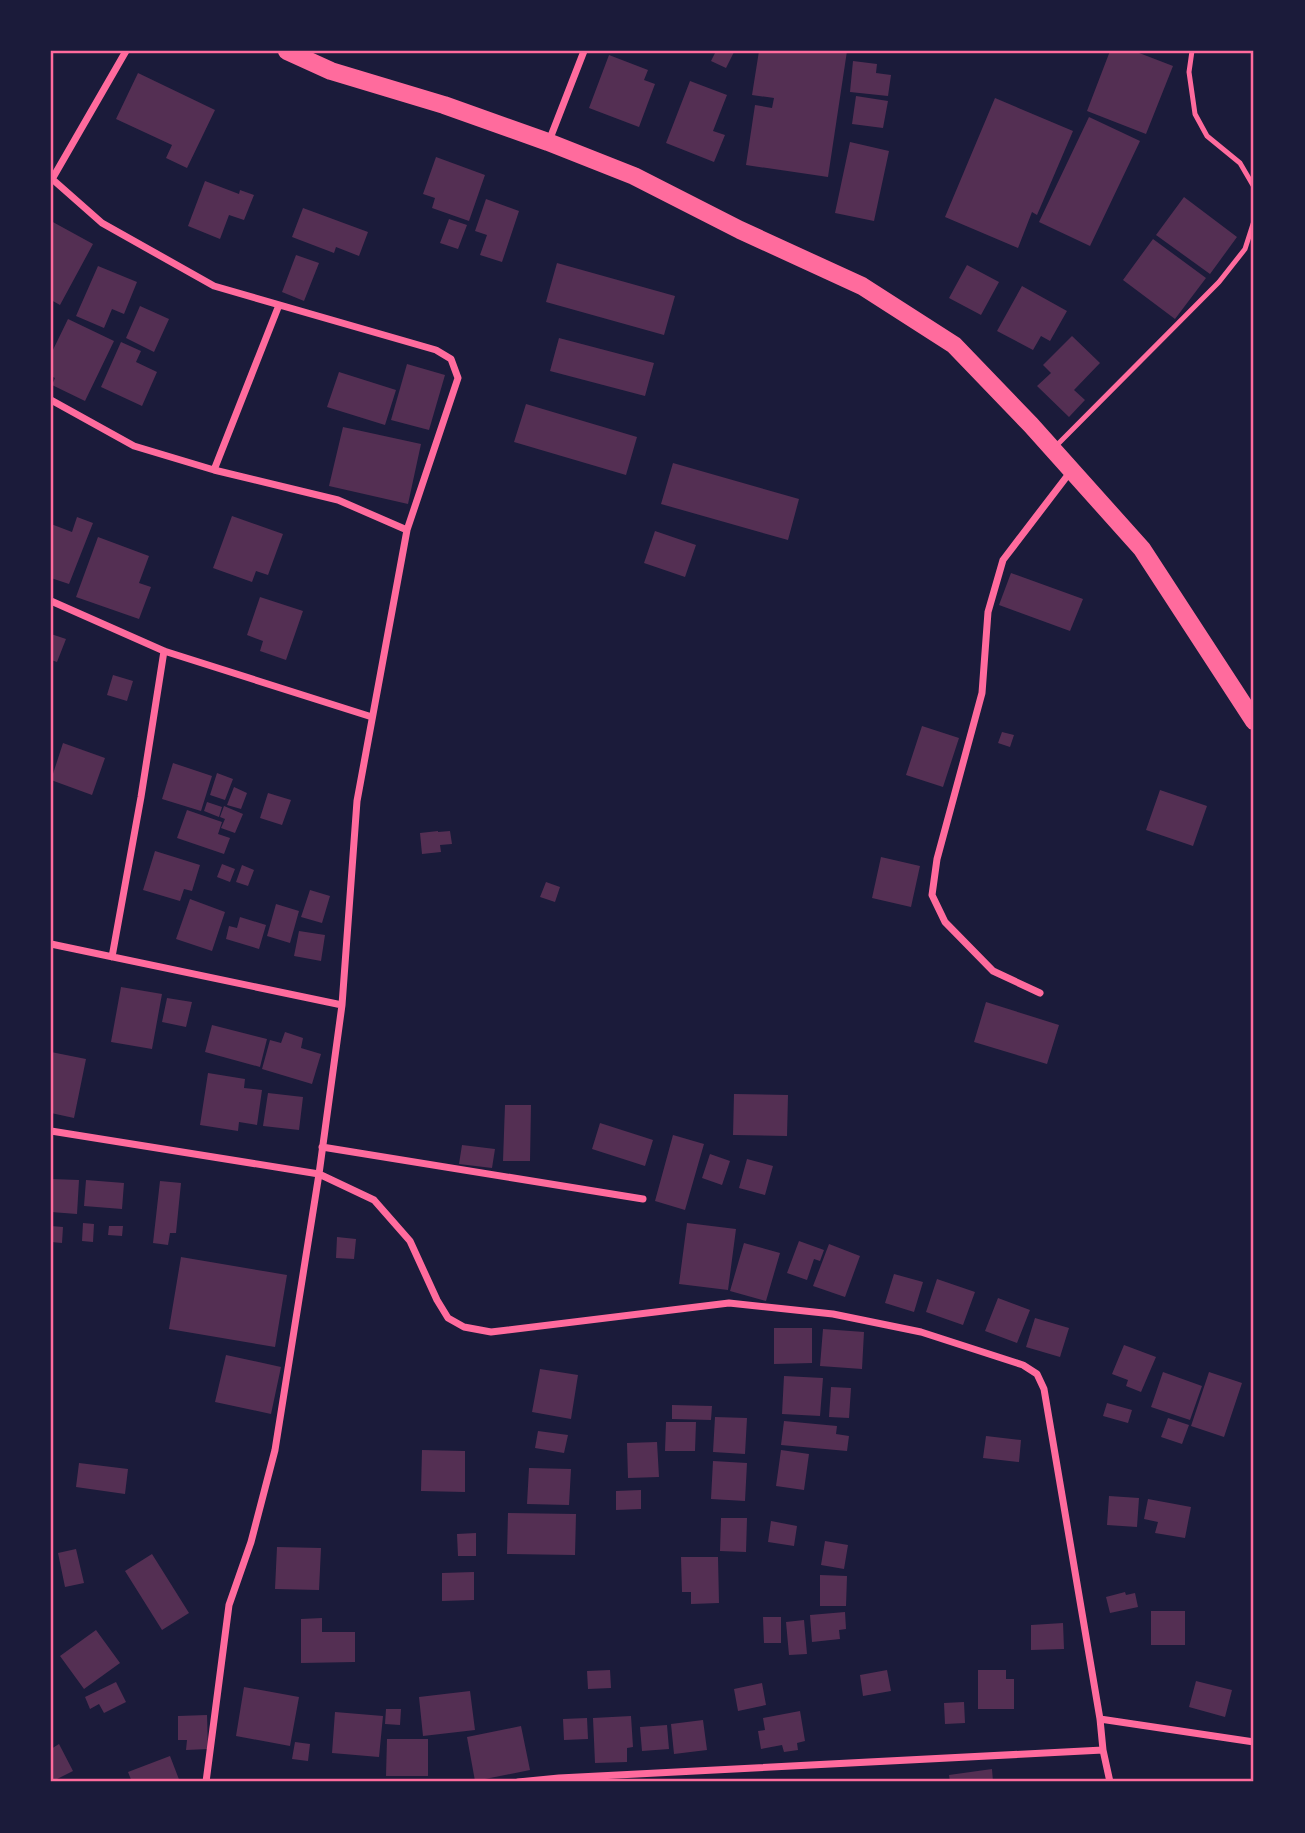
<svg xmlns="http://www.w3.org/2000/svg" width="1305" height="1833" viewBox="0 0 1305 1833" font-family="'Space Grotesk',sans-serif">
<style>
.building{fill:#542f53}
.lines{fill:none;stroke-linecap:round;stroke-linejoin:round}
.service{stroke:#ff6b9d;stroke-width:5}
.minor{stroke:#ff6b9d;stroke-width:7}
.primary{stroke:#ff6b9d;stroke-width:18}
.neatline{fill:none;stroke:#ff6b9d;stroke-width:2.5}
</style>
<rect width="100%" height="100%" fill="#1b1b3a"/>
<path class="building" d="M716 51 734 52 726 68 711 61Z
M759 51H847L828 177 746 165 755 105 772 108 774 98 752 95Z
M1110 51H1134L1173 66 1146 134 1087 111Z
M609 55 648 70 644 80 655 84 639 127 589 108Z
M853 61 877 64 876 73 891 75 888 96 850 92Z
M138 73 215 110 187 168 166 158 172 145 116 119Z
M690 81 727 95 713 131 725 135 714 162 666 143Z
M856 96 888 101 883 128 852 124Z
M995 98 1073 131 1037 215 1032 212 1018 248 945 217Z
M1089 117 1140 141 1090 246 1039 222Z
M850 142 889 151 874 221 835 213Z
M436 157 485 175 469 221 432 208 435 198 423 194Z
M205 181 239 194 240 190 254 195 244 220 229 215 220 239 188 226Z
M1184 197 1237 237 1210 274 1156 235Z
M486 199 519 211 502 262 480 255 487 235 475 231Z
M303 208 368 232 359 256 336 247 334 253 292 237Z
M449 219 467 225 458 249 440 243Z
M51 221 93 244 60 305 51 300Z
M1153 239 1206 278 1175 319 1123 280Z
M296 255 319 263 304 301 282 292Z
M557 263 675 296 664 335 546 302Z
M967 265 999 282 981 315 949 298Z
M98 266 137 282 124 314 112 309 104 328 76 316Z
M1022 286 1067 311 1050 341 1041 336 1033 350 997 331Z
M140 306 169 319 154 352 126 338Z
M68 319 114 341 85 401 52 385 55 378 51 376V354Z
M1072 336 1100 363 1074 390 1085 400 1069 417 1037 386 1051 373 1043 365Z
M559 338 654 363 645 396 550 371Z
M121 342 141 351 136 362 157 372 142 406 101 387Z
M407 364 445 375 429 430 391 420Z
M339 372 396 390 385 425 327 407Z
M526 404 637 437 626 475 514 442Z
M343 427 421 444 408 504 329 486Z
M673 463 799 499 788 540 661 504Z
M232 516 283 534 268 575 256 571 252 582 213 568Z
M77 517 93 523 69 584 51 578V524L72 532Z
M655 531 696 545 685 577 644 563Z
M98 537 149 556 139 583 151 587 139 619 76 597Z
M1011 573 1083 599 1070 631 999 605Z
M260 597 303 611 286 660 260 651 263 641 247 635Z
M51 634 66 639 57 662 51 660Z
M113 675 133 681 127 701 107 695Z
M922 726 959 738 943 787 906 775Z
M1002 732 1014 735 1010 747 998 743Z
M63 743 105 758 92 795 51 780Z
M173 763 212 776 201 811 162 799Z
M217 773 233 779 225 800 210 795Z
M234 787 247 793 241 809 227 805Z
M1160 790 1207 806 1193 846 1146 830Z
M268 793 291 800 282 825 260 818Z
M207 802 222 807 219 817 204 811Z
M224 806 243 814 235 833 221 828 225 819 220 817Z
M187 810 222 822 218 834 230 838 224 854 177 838Z
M438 831V832L450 831 452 844 440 845 441 852 422 854 420 833Z
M155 851 200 865 192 891 184 889 180 901 143 890Z
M881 857 920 866 911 907 872 898Z
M222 864 235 869 230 882 217 877Z
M242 865 254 870 248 886 236 882Z
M546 882 560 887 555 902 540 897Z
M310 890 330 896 322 923 301 917Z
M190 899 225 912 212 951 176 939Z
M276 904 299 911 290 943 267 936Z
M240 917 266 925 259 949 226 939 229 926 237 928Z
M299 931 325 935 321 961 294 956Z
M121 987 162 994 152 1049 111 1042Z
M167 998 192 1002 186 1027 162 1022Z
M986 1002 1059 1025 1047 1064 974 1042Z
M212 1025 267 1039 260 1067 205 1052Z
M285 1032 303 1038 301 1048 321 1054 312 1084 262 1069 270 1040 281 1043Z
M51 1052 86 1059 74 1118 51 1113Z
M208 1073 245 1079 244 1088 262 1090 257 1125 239 1122 238 1131 200 1125Z
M268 1093 303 1097 299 1130 263 1126Z
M734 1094 788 1095 787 1136 733 1135Z
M505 1105H531L530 1161H503Z
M600 1123 653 1140 645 1166 592 1149Z
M673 1135 704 1144 685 1210 655 1201Z
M462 1145 495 1149 492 1168 459 1164Z
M710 1154 730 1161 722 1185 702 1178Z
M747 1159 773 1166 765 1195 739 1188Z
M51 1179 79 1180 77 1214 51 1212Z
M86 1180 124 1183 122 1209 84 1206Z
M160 1181 181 1183 176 1233H170L168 1245 153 1243Z
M83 1223 94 1224 93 1242 82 1241Z
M687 1223 736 1229 728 1290 679 1284Z
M51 1226 63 1227 62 1243 51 1242Z
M109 1226H123L122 1236 108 1235Z
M337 1237 356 1239 354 1259 336 1258Z
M799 1241 824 1250 820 1261 814 1259 807 1280 787 1273Z
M744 1243 780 1253 766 1301 730 1291Z
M829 1244 860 1256 845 1297 813 1286Z
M181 1257 287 1275 275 1347 169 1329Z
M894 1274 923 1282 914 1312 885 1303Z
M937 1279 975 1292 963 1325 926 1312Z
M998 1298 1030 1310 1017 1343 985 1331Z
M1035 1318 1069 1328 1060 1357 1026 1347Z
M774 1328H812V1363L774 1364Z
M823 1329 864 1332 862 1369 820 1366Z
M1124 1345 1156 1357 1141 1392 1126 1386 1128 1380 1112 1374Z
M226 1355 281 1367 271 1414 215 1402Z
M540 1369 578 1375 571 1419 532 1412Z
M1163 1372 1202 1386 1190 1420 1151 1407Z
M1209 1372 1242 1383 1224 1437 1191 1426Z
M784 1376 823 1378 820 1416 782 1414Z
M831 1387 851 1388 849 1418 829 1417Z
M1107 1403 1132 1410 1128 1423 1103 1416Z
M672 1405 712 1406 711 1420 672 1419Z
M715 1417 747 1418 745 1454 713 1452Z
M1168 1418 1189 1425 1182 1444 1161 1437Z
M784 1421 837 1426 836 1434 849 1436 847 1451 781 1445Z
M666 1422H696L695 1451H665Z
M538 1431 568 1435 564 1453 535 1448Z
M986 1436 1021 1440 1019 1462 983 1458Z
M657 1442 659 1477 628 1478 627 1443Z
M422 1450 465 1451V1492L421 1491Z
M781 1450 809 1454 804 1490 776 1486Z
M713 1461 747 1463 745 1501 711 1499Z
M79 1463 128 1469 125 1494 76 1487Z
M529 1468 571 1469 569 1505 527 1504Z
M641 1490V1509L616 1510V1491Z
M1109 1496 1139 1498 1137 1527 1107 1525Z
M1148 1499 1191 1507 1185 1538 1155 1533 1158 1522 1144 1519Z
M508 1513 576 1514 575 1555 507 1554Z
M721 1518H747L746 1552 720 1551Z
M771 1521 797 1526 794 1546 768 1542Z
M476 1533V1556H458L457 1534Z
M825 1541 848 1545 844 1569 821 1565Z
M277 1547 321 1548 319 1590 275 1589Z
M76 1549 84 1583 65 1587 58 1553Z
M152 1554 189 1613 162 1630 125 1571Z
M681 1557H718L719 1603 691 1604V1592H682Z
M474 1572V1600L442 1601V1573Z
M820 1575 847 1576 846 1606H820Z
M1125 1592 1126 1595 1135 1593 1138 1607 1110 1613 1106 1597Z
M1151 1611H1185V1645H1151Z
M845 1612 846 1629 839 1630 840 1639 812 1642 810 1615Z
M763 1617H781V1643H764Z
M322 1618V1632H355V1662L301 1663V1619Z
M804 1620 807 1654 789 1655 786 1622Z
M1063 1623 1064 1649 1031 1650V1625Z
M96 1630 120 1663 84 1689 60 1656Z
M610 1670 611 1688 588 1689 587 1671Z
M887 1670 891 1691 863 1696 860 1675Z
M978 1670H1006V1679H1014V1709H978Z
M1196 1681 1232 1690 1225 1717 1189 1707Z
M116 1682 126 1702 104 1713 99 1704 90 1709 85 1697Z
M762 1683 766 1705 738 1711 734 1689Z
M244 1687 299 1697 290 1746 236 1736Z
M470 1691 475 1730 423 1736 419 1697Z
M964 1702 965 1723 945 1724 944 1703Z
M386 1709H401L400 1725 385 1724Z
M800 1711 805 1741 797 1743 798 1750 784 1752 782 1745 761 1749 758 1731 765 1730 763 1718Z
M335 1712 383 1716 379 1757 332 1753Z
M207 1715 208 1749 186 1750 187 1740H178V1716Z
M631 1716 633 1747 627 1748V1762L595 1763 593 1718Z
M587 1718 588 1739 564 1740 563 1719Z
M703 1720 707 1750 674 1754 671 1724Z
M667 1725 669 1749 642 1751 640 1727Z
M521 1726 530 1770 475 1781 467 1737Z
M387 1739H428V1776H386Z
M295 1742 310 1744 308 1761 292 1759Z
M59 1744 73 1771 51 1782V1749Z
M170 1756 180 1782H132L128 1772Z
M992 1769 993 1782H950L949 1775Z"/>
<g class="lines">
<path class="service" d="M1192 51 1189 72 1195 114 1207 136 1240 163 1254 187
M1055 447 1219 282 1245 249 1254 221"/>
<path class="minor" d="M549 141 584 51
M51 178 102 223 214 286 436 350 451 359 458 378 407 530 357 801 342 1005 319 1174 275 1450 251 1542 229 1605 206 1782
M51 181 126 51
M51 400 134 446 214 470 338 500 407 530
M214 470 279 305
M51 601 164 651 372 717
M51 944 342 1005
M112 957 141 797 164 651
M1040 993 993 971 945 922 932 895 937 859 982 693 988 612 1003 560 1071 471
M51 1131 319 1174 374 1200 410 1241 437 1300 448 1318 464 1327 491 1332 729 1303 833 1314 921 1332 1023 1365 1037 1374 1044 1389 1100 1719 1103 1750 1110 1782
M322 1147 643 1199
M1100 1719 1254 1742
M518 1782 559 1778 1103 1750"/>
<path class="primary" d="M287 51 331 71 444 105 548 142 634 176 740 230 862 286 954 345 1031 425 1142 549 1254 721"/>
</g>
<rect width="1305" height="1833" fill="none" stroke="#1b1b3a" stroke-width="105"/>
<rect x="52" y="52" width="1200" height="1728" class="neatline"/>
</svg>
